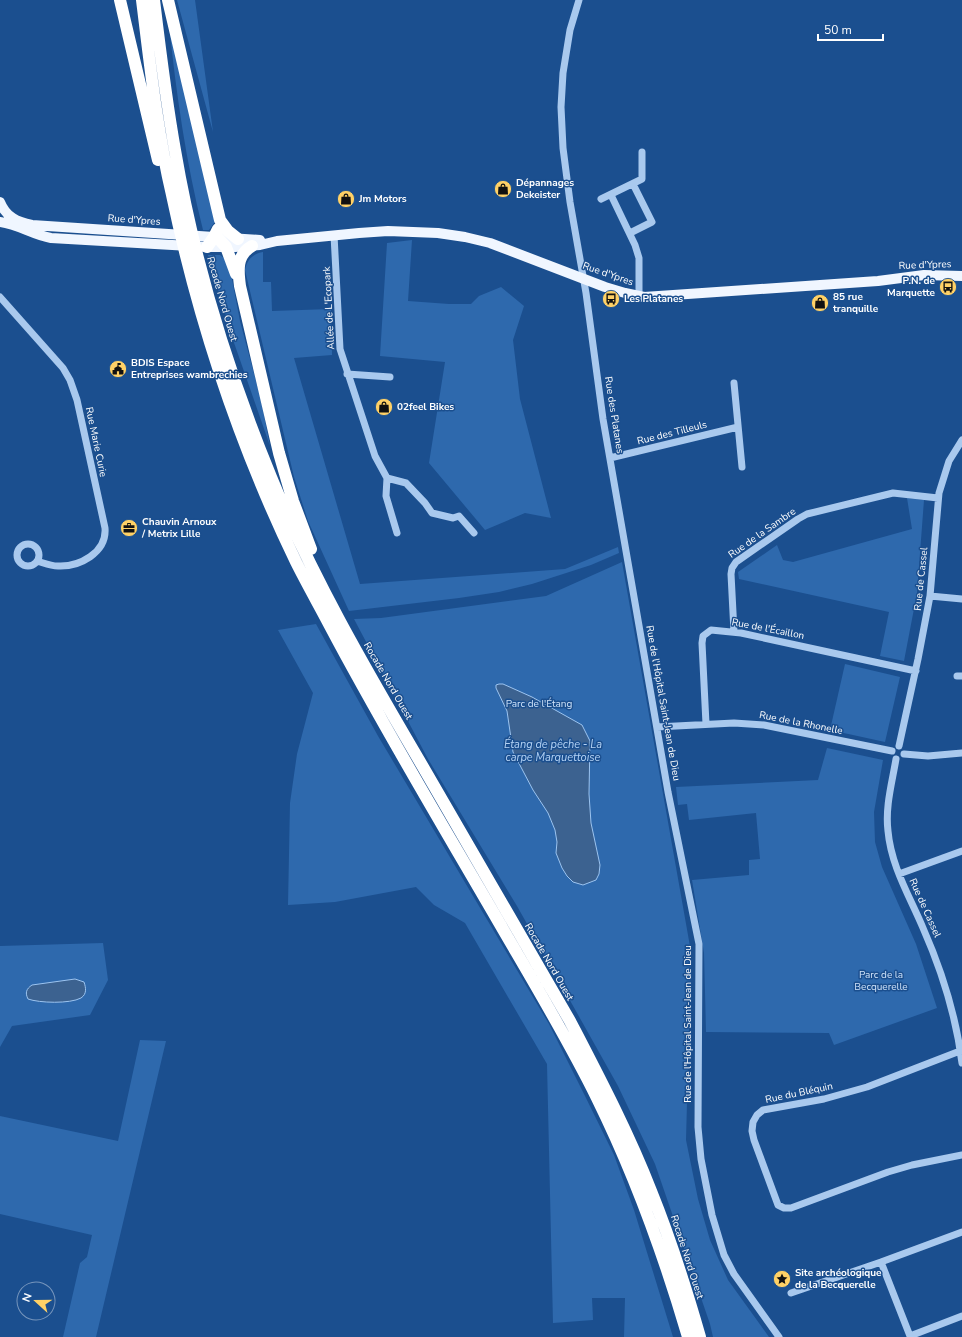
<svg xmlns="http://www.w3.org/2000/svg" width="962" height="1337" viewBox="0 0 962 1337" font-family="'Nunito Sans',sans-serif">
<style>
.green{fill:#2e69ad}
.water{fill:#3c6290;stroke:#9cc4f0}
.lines{fill:none;stroke-linecap:round;stroke-linejoin:round}
.minor{stroke:#a9c9ee;stroke-width:7}
.major{stroke:#f0f6ff;stroke-width:10}
.highway{stroke:#fff;stroke-width:12}
.labels{text-anchor:middle;dominant-baseline:central;stroke-width:3;stroke-linejoin:round;paint-order:stroke}
.poi-label{font-size:10px;font-weight:bold;fill:#fff;stroke:#1b4f8f;text-anchor:start}
.street-label{font-size:10px;fill:#fff;stroke:#1b4f8f}
.park-label{font-size:10px;fill:#cfe3fa;stroke:#1b4f8f}
.water-label{font-size:11px;font-style:italic;fill:#b5d3f5;stroke:#1b4f8f}
</style>
<rect width="100%" height="100%" fill="#1b4f8f"/>
<path class="green" d="M177 0H195L213 132Z
M169 24 214 215V223L209 230H203C186 162 176 93 169 24Z
M412 240 408 301 449 304H471L479 296 501 287 524 306 513 340 520 399 551 518 525 513 485 530 429 463 445 362 380 356 387 243Z
M263 252V282H271L272 311 331 309 332 355 294 358 360 584 565 569 618 547 619 553 591 565 532 584 499 592 459 598 349 611 308 521 294 477 245 270C247 260 252 254 263 252Z
M208 255H220L224 258 231 274 240 321 261 400 270 446 232 337Z
M907 498 924 500 917 593 904 661 880 656 889 612 739 579 738 572 777 545 783 560 793 562 912 529Z
M622 562 691 952 686 1140 698 1199 710 1240 728 1280 769 1337H713L710 1324 655 1164 618 1086 517 906 428 759 354 619 381 618 546 596Z
M316 624 378 736 549 1024 585 1096 614 1155 634 1210 673 1337H624L625 1298H592L593 1320 553 1323 547 1064 465 923 434 905 416 887 335 902 288 905 290 803 297 754 313 693 278 630Z
M845 664 900 677 885 742 830 730Z
M827 748 883 760 874 812 875 842 882 867 916 944 937 1008 834 1045 829 1033 706 1032 704 953 692 880 749 875V860L760 859 756 813 689 820 687 804 678 805 676 787 818 780Z
M103 943 108 980 90 1015 12 1026 0 1047V946Z
M140 1040 166 1041 96 1337H63L80 1263 87 1257 92 1235 0 1214V1116L118 1141Z"/>
<path class="water" d="M499 684H503L532 697 582 725 590 741 589 794 591 823 600 865 599 874 596 880 583 885 573 882 567 876 562 868 556 853 557 842 555 830 548 813 533 790 513 752 507 711 496 688V685Z
M75 979 84 982C86 988 87 994 81 998 70 1004 39 1003 28 999 25 993 26 989 32 985Z"/>
<g class="lines">
<path class="minor" d="M579 0 570 30 563 73 561 107 563 148 570 202 586 293 603 419 668 792 699 944 698 1127 701 1159 712 1215 724 1255 734 1274 779 1337
M611 195 635 245 639 258V296
M601 199 642 179V152
M630 233 652 222 633 184
M334 235 340 349 375 456 387 478 406 483 425 503 432 513 453 518 459 516 474 533
M0 297 63 368 70 380 77 400 105 528C107 553 79 567 58 566 50 566 44 563 37 561
M347 374 390 377
M734 383 742 467
M610 458 738 427
M387 478 386 496 397 533
M17 555a11 11 0 1 1 22 0a11 11 0 1 1-22 0Z
M930 596 962 599
M734 632 731 574 732 568 736 562 798 519 807 514 893 493 938 498
M957 676H962
M706 724 702 643 703 636 711 630 741 633 916 671
M657 727 734 723 764 725 892 751
M899 746 918 659 930 596 939 493 949 461 962 440
M904 754 928 756 962 753
M896 759C892 783 885 807 888 831 891 866 910 897 923 928 942 971 956 1016 962 1063
M899 874 962 851
M960 1051 867 1087 824 1099 763 1110 757 1115 753 1122 752 1131 754 1140 778 1205 784 1208H791L888 1172 912 1165 962 1155
M962 1232 881 1262 910 1336 962 1316
M791 1293 881 1262"/>
<path class="major" d="M0 202C6 217 17 222 32 225L260 240
M0 222C18 224 33 235 51 238L207 247H235L260 245 277 241 359 233 388 231 438 233 465 237 490 243 605 287 625 293 644 297 878 281 924 275 962 276"/>
<path class="highway" d="M120 0 158 160
M142 0C150 65 157 131 172 195 199 323 239 444 296 562 307 584 319 605 330 626 386 732 448 834 508 938 539 991 570 1043 597 1098 635 1175 664 1255 688 1337
M154 0C160 50 166 100 175 150 194 262 228 372 271 477 311 575 365 668 419 760 469 847 520 934 570 1021 599 1077 628 1132 651 1191 670 1238 686 1288 700 1337
M168 0 220 220 228 231 238 239
M217 237 226 247 236 274
M252 246C236 255 238 271 240 286L279 453 293 501 311 549
M207 247 214 237 218 229"/>
</g>
<defs>
<symbol id="shop-disc" viewBox="-11 -11 22 22"><circle r="9.5" fill="#ffd166" stroke="#1b4f8f"/><path d="M-5-2.5h2.3a2.7 3.5 0 0 1 5.4 0H5L5.5 6h-11ZM-1.5-2.5h3a1.5 2.3 0 0 0-3 0Z" fill="#111"/></symbol>
<symbol id="bus-disc" viewBox="-11 -11 22 22"><circle r="9.5" fill="#ffd166" stroke="#1b4f8f"/><path d="M-5-6H5V4H4V6H2V4H-2V6H-4V4H-5ZM-3.5-4V0h7V-4ZM-3.5 1.2v1.5H-2V1.2ZM2 1.2v1.5H3.5V1.2Z" fill="#111"/></symbol>
<symbol id="civic-disc" viewBox="-11 -11 22 22"><circle r="9.5" fill="#ffd166" stroke="#1b4f8f"/><path d="M-.6-6.5H3V-4.5H.6V-3L4-1V1h2V6H-6V1h2V-1L-.6-3ZM-1.2 2.5V6h2.4V2.5Z" fill="#111"/></symbol>
<symbol id="office-disc" viewBox="-11 -11 22 22"><circle r="9.5" fill="#ffd166" stroke="#1b4f8f"/><path d="M-6-3h4V-5.5h4V-3h4V5H-6ZM-1-4.5V-3h2v-1.5ZM-6 0V1H6V0Z" fill="#111"/></symbol>
<symbol id="sight-disc" viewBox="-11 -11 22 22"><circle r="9.5" fill="#ffd166" stroke="#1b4f8f"/><path d="M0-6L1.8-2.2L6-1.7L2.9 1.2L3.7 5.4L0 3.3L-3.7 5.4L-2.9 1.2L-6-1.7L-1.8-2.2Z" fill="#111"/></symbol>
</defs>
<g fill-rule="evenodd">
<use href="#shop-disc" x="493" y="179" width="20" height="20"/>
<use href="#shop-disc" x="336" y="189" width="20" height="20"/>
<use href="#bus-disc" x="938" y="277" width="20" height="20"/>
<use href="#bus-disc" x="601" y="289" width="20" height="20"/>
<use href="#shop-disc" x="810" y="293" width="20" height="20"/>
<use href="#civic-disc" x="108" y="359" width="20" height="20"/>
<use href="#shop-disc" x="374" y="397" width="20" height="20"/>
<use href="#office-disc" x="119" y="518" width="20" height="20"/>
<use href="#sight-disc" x="772" y="1269" width="20" height="20"/>
</g>
<g class="labels">
<g class="poi-label">
<text x="516" y="183">Dépannages<tspan x="516" dy="12">Dekeister</tspan></text>
<text x="359" y="199">Jm Motors</text>
<text x="935" y="281" text-anchor="end">P.N. de<tspan x="935" dy="12">Marquette</tspan></text>
<text x="833" y="297">85 rue<tspan x="833" dy="12">tranquille</tspan></text>
<text x="624" y="299">Les Platanes</text>
<text x="131" y="363">BDIS Espace<tspan x="131" dy="12">Entreprises wambrechies</tspan></text>
<text x="397" y="407">02feel Bikes</text>
<text x="142" y="522">Chauvin Arnoux<tspan x="142" dy="12">/ Metrix Lille</tspan></text>
<text x="795" y="1273">Site archéologique<tspan x="795" dy="12">de la Becquerelle</tspan></text>
</g>
<g class="street-label">
<text transform="translate(134 220) rotate(4)">Rue d'Ypres</text>
<text transform="translate(925 265) rotate(-2)">Rue d'Ypres</text>
<text transform="translate(608 274) rotate(19)">Rue d'Ypres</text>
<text transform="translate(222 299) rotate(74)">Rocade Nord Ouest</text>
<text transform="translate(329 308) rotate(-93)">Allée de L'Ecopark</text>
<text transform="translate(614 415) rotate(81)">Rue des Platanes</text>
<text transform="translate(672 433) rotate(-14)">Rue des Tilleuls</text>
<text transform="translate(96 442) rotate(78)">Rue Marie Curie</text>
<text transform="translate(762 533) rotate(-35)">Rue de la Sambre</text>
<text transform="translate(921 579) rotate(-84)">Rue de Cassel</text>
<text transform="translate(768 629) rotate(11)">Rue de l'Écaillon</text>
<text transform="translate(388 681) rotate(60)">Rocade Nord Ouest</text>
<text transform="translate(663 703) rotate(80)">Rue de l'Hôpital Saint-Jean de Dieu</text>
<text transform="translate(801 723) rotate(11)">Rue de la Rhonelle</text>
<text transform="translate(925 908) rotate(66)">Rue de Cassel</text>
<text transform="translate(549 962) rotate(60)">Rocade Nord Ouest</text>
<text transform="translate(688 1024) rotate(-90)">Rue de l'Hôpital Saint-Jean de Dieu</text>
<text transform="translate(799 1093) rotate(-12)">Rue du Bléquin</text>
<text transform="translate(687 1257) rotate(72)">Rocade Nord Ouest</text>
</g>
<g class="park-label">
<text x="539" y="704">Parc de l'Étang</text>
<text x="881" y="975">Parc de la<tspan x="881" dy="12">Becquerelle</tspan></text>
</g>
<g class="water-label">
<text x="553" y="744">Étang de pêche - La<tspan x="553" dy="13">carpe Marquettoise</tspan></text>
</g>
</g>
<g transform="translate(36 1301) rotate(291)"><circle r="19" fill="#1b4f8f" stroke="#7695bc"/>
<path d="M0-3L7 15L0 10L-7 15Z" fill="#ffd166"/>
<text y="-6" font-size="11" font-weight="bold" text-anchor="middle" fill="#ffffff">N</text>
</g>
<path d="M818 34v6h65v-6" fill="none" stroke="#ffffff" stroke-width="2"/>
<text x="824" y="34" font-size="12" fill="#ffffff" stroke="#1b4f8f" stroke-width="3" paint-order="stroke">50 m</text>
</svg>
